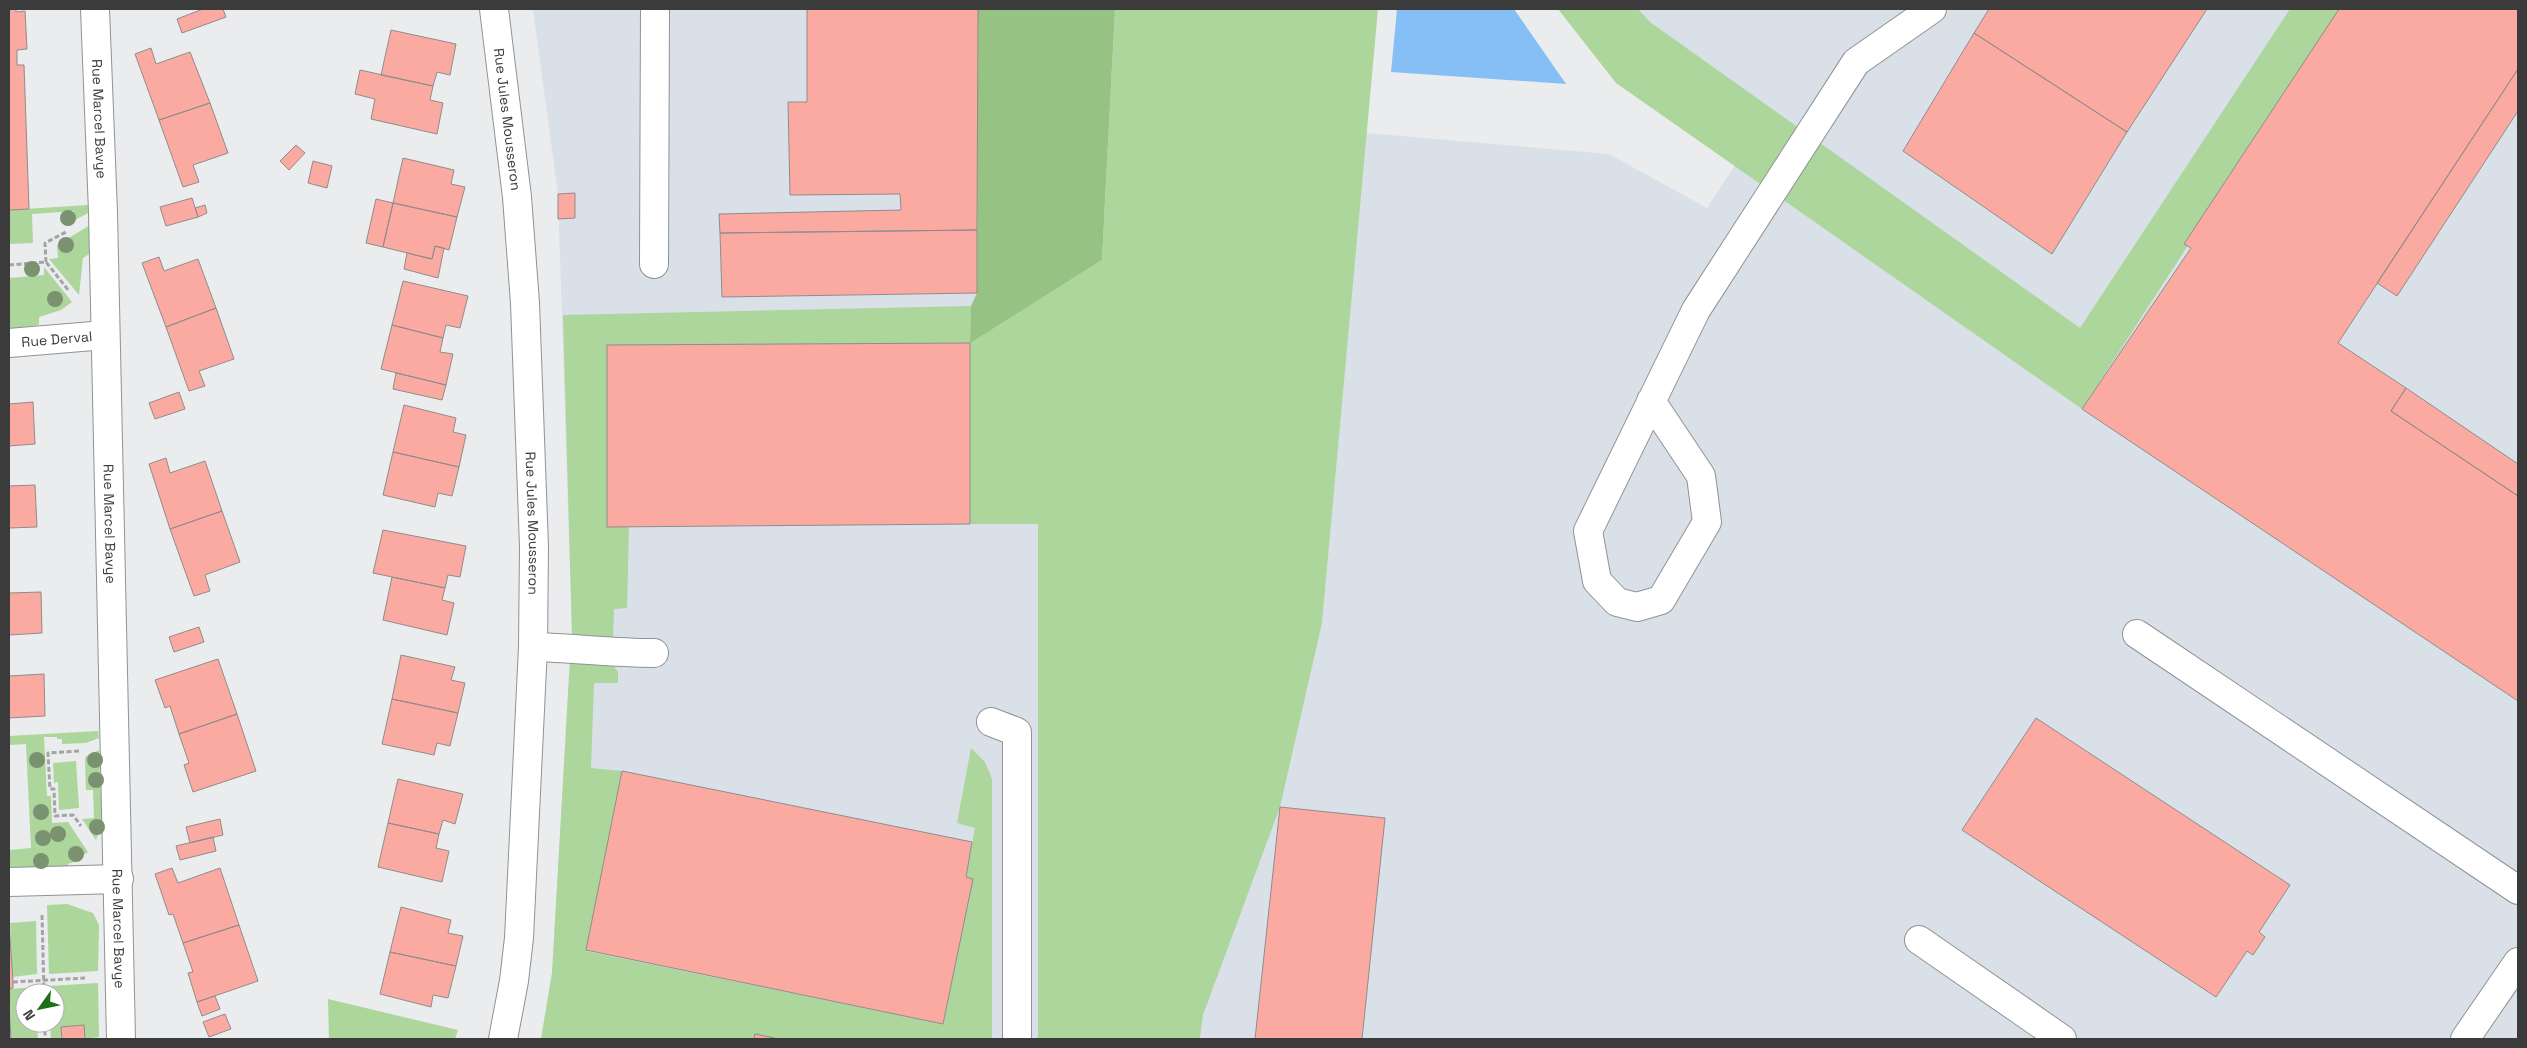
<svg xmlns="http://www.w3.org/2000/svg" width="2527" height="1048" viewBox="0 0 2527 1048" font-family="'Space Grotesk',sans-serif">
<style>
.built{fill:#d9e0e8}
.green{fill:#acd69b}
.forest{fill:#96c284}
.water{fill:#86bff5}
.building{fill:#fbaaa1;stroke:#8f8c8c}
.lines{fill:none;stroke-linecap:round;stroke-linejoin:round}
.minor-casing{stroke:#909294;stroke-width:30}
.path{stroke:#a3a4a6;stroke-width:3;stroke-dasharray:5 2.5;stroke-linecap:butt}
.minor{stroke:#fff;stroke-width:28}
.tree{fill:#7a9270}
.labels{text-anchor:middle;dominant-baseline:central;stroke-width:5;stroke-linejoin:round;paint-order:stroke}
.street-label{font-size:14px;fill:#3b3b3c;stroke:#fff}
</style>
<rect width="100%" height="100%" fill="#eaecee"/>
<path class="built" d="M533 9H978L977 293 971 306V524H1038V1039H541L552 973 572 635 558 194Z
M1638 9H2518V1039H1200L1203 1015 1322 623 1366 133 1609 154 1707 208 1772 109 1650 22Z"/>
<path class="green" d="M1115 9H1378L1322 623 1280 807 1203 1015 1200 1039H1038V524H970V343L629 527 627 608 614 609 613 639 572 635 563 315 971 306 970 342 1102 260Z
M1558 9H1638L1650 22 2080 328 2290 9H2341L2082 409 1616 83Z
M88 205V213L75 220 74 211 32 214 33 243 9 244V210Z
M90 225 91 253 83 258 79 295 49 259 58 258 57 245Z
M44 267 72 302 61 310 39 317V325L9 329V278L44 275Z
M570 658 611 663 618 672V683H594L591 768 622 771 586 951 943 1024 972 879 966 877 975 828 957 823 971 748 985 762 992 779V1039H779L756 1035 754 1039H541L552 973Z
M98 731 99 738 86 743 62 744V739H57V737H44L47 796H51L52 823 68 822 88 852 74 862 68 864 67 869 9 867V850L31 848 26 744 9 745V736Z
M99 750 102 823 96 840 82 819 94 818 93 790H86L85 757Z
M76 761 79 808 59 810 58 782 54 783 53 763Z
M67 904 93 913 99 925 98 971 49 974 47 905Z
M36 921 37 974 12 977 10 923Z
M98 983 99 1037 85 1039 83 1025 61 1027 62 1039H51L50 1023H55V993H50L49 986Z
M36 987V993H25V1023H37L38 1039H11L9 989Z
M328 999 458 1030 455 1039H329Z"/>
<path class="forest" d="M978 9H1115L1102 260 970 343 971 306 977 293Z"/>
<path class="water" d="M1397 9H1514L1566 84 1391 72Z"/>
<path class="building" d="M9 9H16V12L25 11 27 49 17 50V65H24L29 209 9 210Z
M203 9H223L226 17 182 33 177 19Z
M807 9H978L977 230 720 233 719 214 901 210 900 194 790 195 788 102H807Z
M1989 9H2207L2127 132 1974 33Z
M2339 9H2518V69L2338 343 2406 388 2391 411 2518 496V701L2082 409 2191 248 2184 244Z
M391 30 456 44 450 75 437 72 433 86 381 75Z
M1974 33 2127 132 2052 254 1903 151Z
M151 48 156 64 190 52 210 103 159 120 135 54Z
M2518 69V111L2397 296 2377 283Z
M360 70 433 86 430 100 443 103 437 134 371 119 375 99 355 94Z
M210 103 228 153 193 165 199 182 183 187 159 120Z
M296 145 305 153 289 170 280 161Z
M403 158 454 170 451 184 465 187 457 217 393 203Z
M313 161 332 166 327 188 308 183Z
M575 193V218L558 219V194Z
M192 198 198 217 166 226 160 207Z
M376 199 393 203 383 247 366 243Z
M393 203 457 217 449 250 435 246 432 259 383 247Z
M205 205 207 213 198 217 195 208Z
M977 230V293L722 297 720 233Z
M435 246 444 248 438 278 404 269 407 253 432 259Z
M159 257 164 271 198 259 216 308 166 327 142 263Z
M403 281 468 296 460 328 446 325 443 338 392 325Z
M216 308 234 359 199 371 205 386 189 391 166 327Z
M392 325 443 338 440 352 453 354 446 385 381 369Z
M970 343V524L607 527V345Z
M396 373 446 385 442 400 393 389Z
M2406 388 2518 464V496L2391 411Z
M179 392 185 409 155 419 149 403Z
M33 402 35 444 9 446V404Z
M404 405 456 418 453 432 466 435 459 467 393 452Z
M393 452 459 467 452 496 438 493 435 507 383 495Z
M166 458 170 473 205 461 222 511 170 529 149 464Z
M35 485 37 527 9 528V486Z
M222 511 240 562 205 575 210 591 194 596 170 529Z
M383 530 466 546 460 577 448 575 445 588 373 573Z
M392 577 445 588 442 600 454 603 447 635 383 620Z
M41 592 42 633 9 635V593Z
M199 627 204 642 174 652 169 637Z
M401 655 455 667 451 680 465 683 458 713 392 699Z
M218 659 237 714 179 734 170 706 165 708 155 680Z
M44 674 45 716 9 718V676Z
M392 699 458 713 450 746 437 743 434 755 382 744Z
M237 714 256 771 193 792 184 765 189 763 179 734Z
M2036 718 2290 885 2259 932 2265 937 2253 955 2247 951 2216 997 1962 830Z
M622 771 972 842 966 877 973 879 943 1024 586 950Z
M398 779 463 794 455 824 443 820 439 834 388 823Z
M1280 807 1385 818 1362 1039H1255Z
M220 819 223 835 190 843 186 827Z
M388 823 439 834 436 848 449 851 442 882 378 867Z
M213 837 216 851 180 860 176 846Z
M172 868 178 883 220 868 239 925 183 943 173 914 169 915 155 874Z
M401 907 451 920 448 933 463 936 456 966 390 952Z
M9 923 13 982V988L9 989Z
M239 925 258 981 197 1002 188 973 193 972 183 943Z
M390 952 456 966 448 998 433 995 431 1007 380 994Z
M215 996 220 1009 202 1016 197 1002Z
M9 1005 11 1039H9Z
M225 1014 231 1029 209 1037 203 1022Z
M84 1025 85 1039H62L61 1027Z
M755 1034 779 1039H754Z"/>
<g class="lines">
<defs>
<g id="minor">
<path id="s1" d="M95 9 103 212 121 1039"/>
<path id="s2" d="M494 9 517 197 525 303 534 547 533 647 519 938 514 981 503 1039"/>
<path d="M654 264 655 9"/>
<path id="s3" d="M9 343 105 335"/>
<path d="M1651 401 1701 476 1707 522 1661 600 1637 607 1617 602 1597 581 1588 531 1696 310 1856 62 1932 9"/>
<path d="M2137 634 2518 890"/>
<path d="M533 647C573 648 613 653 654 653"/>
<path d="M991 722 1017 732V1039"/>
<path d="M9 882 119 879"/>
<path d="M1919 940 2062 1039"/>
<path d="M2465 1039 2518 962"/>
</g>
</defs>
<use href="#minor" class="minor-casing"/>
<path class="path" d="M46 262 45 243 68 231
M9 265 46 262 69 291
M79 751 48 753 50 789H54L55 816 73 815 81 826
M42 915 44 993
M13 982 85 978
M45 1023V1039"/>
<use href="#minor" class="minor"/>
</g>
<g class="tree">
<circle cx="68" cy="218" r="8"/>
<circle cx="66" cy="245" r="8"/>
<circle cx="32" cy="269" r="8"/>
<circle cx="55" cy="299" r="8"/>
<circle cx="37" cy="760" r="8"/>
<circle cx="95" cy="760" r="8"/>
<circle cx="96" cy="780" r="8"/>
<circle cx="41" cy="812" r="8"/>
<circle cx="97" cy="827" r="8"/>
<circle cx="58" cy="834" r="8"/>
<circle cx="43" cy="838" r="8"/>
<circle cx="76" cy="854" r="8"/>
<circle cx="41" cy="861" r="8"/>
</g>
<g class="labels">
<g class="street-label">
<text stroke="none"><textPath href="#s1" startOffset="110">Rue Marcel Bavye</textPath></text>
<text stroke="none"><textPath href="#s2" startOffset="111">Rue Jules Mousseron</textPath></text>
<text stroke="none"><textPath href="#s3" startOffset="48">Rue Derval</textPath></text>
<text stroke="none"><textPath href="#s1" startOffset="515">Rue Marcel Bavye</textPath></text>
<text stroke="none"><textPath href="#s2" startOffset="516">Rue Jules Mousseron</textPath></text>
<text stroke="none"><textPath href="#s1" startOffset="920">Rue Marcel Bavye</textPath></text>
</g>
</g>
<rect width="2527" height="1048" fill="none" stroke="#3b3b3c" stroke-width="20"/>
<g transform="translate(40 1008) rotate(237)"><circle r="24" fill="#ffffff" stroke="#b1b1b1"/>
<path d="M0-4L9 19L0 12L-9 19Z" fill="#1e7018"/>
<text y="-8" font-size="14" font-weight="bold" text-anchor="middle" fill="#3b3b3c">N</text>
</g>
</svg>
